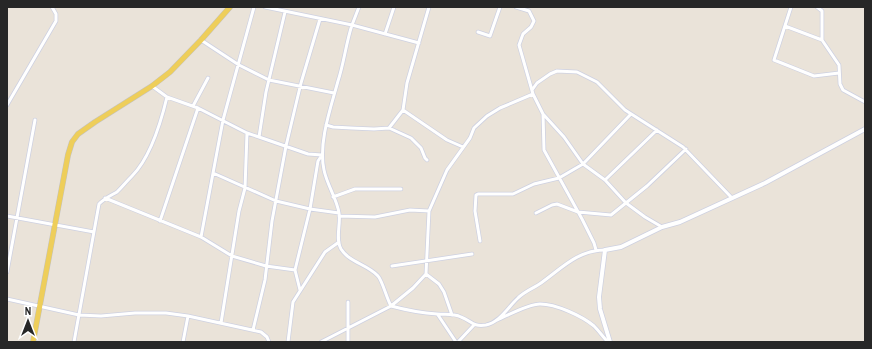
<svg xmlns="http://www.w3.org/2000/svg" width="872" height="349" viewBox="0 0 872 349" font-family="'Archivo Narrow',sans-serif">
<style>
.lines{fill:none;stroke-linecap:round;stroke-linejoin:round}
.minor-casing{stroke:#ced1e1;stroke-width:4.5}
.tertiary-casing{stroke:#ced1e1;stroke-width:5.5}
.primary-casing{stroke:#c3c3c3;stroke-width:6}
.minor{stroke:#fff;stroke-width:3}
.tertiary{stroke:#fff;stroke-width:4}
.primary{stroke:#eece5a;stroke-width:5}
</style>
<rect width="100%" height="100%" fill="#eae3d9"/>
<g class="lines">
<defs>
<path id="minor" d="M265 7 352 25C346 43 344 63 338 81 331 107 318 143 324 170 327 185 337 199 339 213 341 224 335 239 341 249 350 263 367 264 378 276 382 280 387 299 391 306 406 310 421 313 437 314 445 315 453 313 461 317 472 321 472 327 486 325 500 322 508 307 518 298 525 291 534 288 541 283 562 268 578 250 605 250
M359 7 352 25 419 43
M516 7 529 11 534 21 531 27 523 34 519 45 533 94 543 114 544 150 582 219 594 243 596 250
M791 7 774 60 814 76 839 73
M817 7 822 11V40L839 65 840 84 843 90 865 102
M285 12 266 92 259 137 308 154 322 155
M785 26 822 40
M478 32 490 36 500 7
M385 34 394 7
M201 40 239 65 269 80 334 93
M152 86 167 97 198 108 247 133 259 137
M532 90 537 83 550 74 557 71 577 72 597 82 625 110 683 147 731 197
M7 105 56 21V14L52 7
M193 106 208 78
M403 110 447 140 463 147
M543 114 564 137 583 164 605 180 626 203 645 217 662 227
M326 125 333 127 351 128 374 129 389 128 411 138 421 148 425 158 427 160
M389 128 403 110 407 83 429 7
M213 173 276 201 310 209 339 213
M605 180 657 130
M333 197 355 189H401
M105 198 201 237 232 256 266 266 295 270
M536 213 552 205 557 204 578 212 611 215 647 186 686 149
M7 216 94 232
M339 216 375 217 410 210 429 211
M160 221 198 108
M201 237 223 120 254 7
M480 241 475 211 476 195 478 194H513L534 184 559 178 583 164 631 114
M392 266 472 254
M7 272 35 120
M426 274 439 284 444 292 452 315
M300 290 295 270 310 209 318 161 322 155
M7 299 79 315 101 316 135 313H166L188 316 261 332 267 337 269 342
M438 315 456 342
M497 320C509 315 528 304 540 304 556 304 582 316 594 326 599 331 603 337 608 342
M221 323 239 211 245 188 247 133
M253 330 265 280 272 221 286 146 301 83 320 19
M74 342 99 204C105 198 110 196 117 192 122 187 127 181 132 176 151 157 161 122 167 97
M183 342 188 316
M288 342 293 302 325 252 339 242
M321 342 391 306 413 288 426 274 429 211 447 170 470 138 474 128 487 116 500 108 533 94
M348 342V302
M458 342 474 325"/>
<path id="tertiary" d="M610 342 600 309 599 297 605 250 621 247 662 227 680 222 765 183 865 129"/>
<path id="primary" d="M33 342 68 155 72 142 78 134 95 122 152 86 170 72 201 40 230 7"/>
</defs>
<use href="#minor" class="minor-casing"/>
<use href="#tertiary" class="tertiary-casing"/>
<use href="#primary" class="primary-casing"/>
<use href="#minor" class="minor"/>
<use href="#tertiary" class="tertiary"/>
<use href="#primary" class="primary"/>
</g>
<rect width="872" height="349" fill="none" stroke="#272727" stroke-width="16"/>
<g transform="translate(28 321)" stroke="#ffffff" stroke-width="3" paint-order="stroke">
<path d="M0-3L7 15L0 10L-7 15Z" fill="#272727"/>
<text y="-6" font-size="11" font-weight="bold" text-anchor="middle" fill="#272727">N</text>
</g>
</svg>
